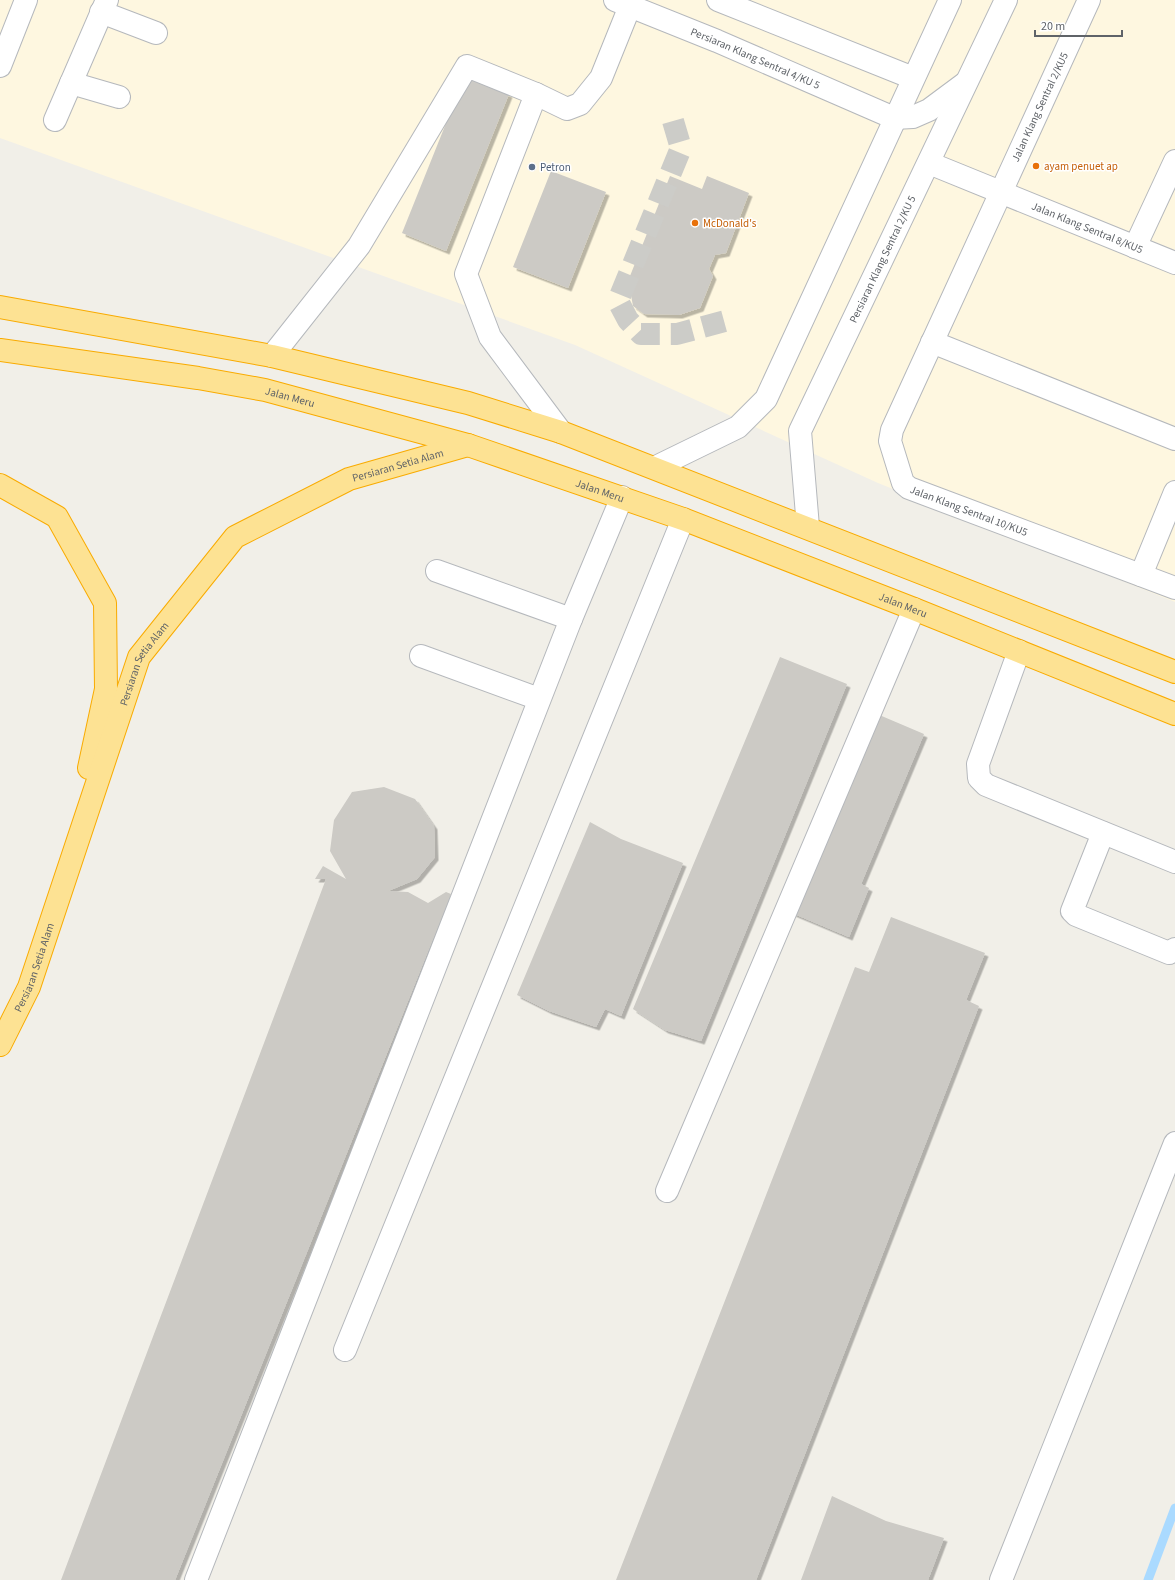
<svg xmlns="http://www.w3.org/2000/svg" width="1175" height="1580" viewBox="0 0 1175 1580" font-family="'Source Sans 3',sans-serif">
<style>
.commercial{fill:#fef7e0}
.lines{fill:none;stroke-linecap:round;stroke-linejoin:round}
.stream{stroke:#aadaff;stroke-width:9}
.building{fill:#cccac5;filter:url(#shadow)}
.minor-tunnel{stroke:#ccccc8;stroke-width:22;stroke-dasharray:22 11;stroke-linecap:butt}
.minor-casing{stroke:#b5b8bc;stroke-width:24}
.highway-casing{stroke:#f9ab00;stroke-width:24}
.minor{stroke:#fff;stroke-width:22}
.highway{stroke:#fde293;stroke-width:22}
.food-dot{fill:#e8710a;stroke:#fff;stroke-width:1.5}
.service-dot{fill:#5c6f8a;stroke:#fff;stroke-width:1.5}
.labels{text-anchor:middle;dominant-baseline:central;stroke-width:3;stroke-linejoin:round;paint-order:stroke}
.street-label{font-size:11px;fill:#5f6368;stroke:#fff}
.food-label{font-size:11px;fill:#c56008;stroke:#fff;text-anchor:start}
.service-label{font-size:11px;fill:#4e5e75;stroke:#fff;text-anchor:start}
</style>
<defs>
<filter id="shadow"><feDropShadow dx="3.5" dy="3.5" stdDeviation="0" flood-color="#0004"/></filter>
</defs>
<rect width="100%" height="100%" fill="#f1efe8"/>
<path class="commercial" d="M0 0H1175V602L878 483 575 345 0 138Z"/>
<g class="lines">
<path class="stream" d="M1148 1580 1175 1508"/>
</g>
<path class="building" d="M465 76 509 94 446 251 402 233Z
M551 171 606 192 568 288 513 267Z
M670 176 702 189 707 176 749 193 726 253 715 255 709 269 713 276 700 308 679 315 644 314 633 306 631 295 635 284 628 281Z
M780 657 847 684 701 1041 665 1030 633 1009Z
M877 714 924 734 861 884 869 888 849 937 792 913Z
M384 787 415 799 434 826 435 857 417 879 388 891 408 892 428 903 446 892 451 894 175 1580H61L326 879H315L323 866 346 879 330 851 334 820 352 792Z
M590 822 621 839 683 863 621 1016 605 1009 596 1027 549 1011 517 995Z
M891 917 985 953 966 1000 979 1006 756 1580H616L855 967 869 972Z
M832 1496 886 1521 944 1538 928 1580H801Z"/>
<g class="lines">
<path class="minor-tunnel" d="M673 121 681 148 618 301 628 320 641 334H677L725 321"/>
<defs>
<g id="minor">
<path id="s1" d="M615 0 717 41 894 118 913 117 929 110 964 84"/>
<path d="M718 0 913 78"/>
<path id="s2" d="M1089 0 892 430 890 441 903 483 909 488 1175 588"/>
<path d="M101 12 156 33"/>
<path d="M0 66 26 0"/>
<path d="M71 83 119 97"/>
<path d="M536 94 567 109 580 104 601 78 630 6"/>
<path d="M55 120 107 0"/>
<path id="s3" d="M929 163 1175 263"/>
<path d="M1135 247 1175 161"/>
<path d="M932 342 1175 439"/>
<path d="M272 356 359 246 467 66 536 94 466 274 490 337 561 432"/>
<path d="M656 467 738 427 766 399 950 0"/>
<path id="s4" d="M808 527 800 431 1006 0"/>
<path d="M437 571 571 619"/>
<path d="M1141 575 1175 492"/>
<path d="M1019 651 978 764 979 778 986 785 1175 862"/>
<path d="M421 656 539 699"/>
<path d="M1103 833 1072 911 1076 915 1169 953 1175 949"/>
<path d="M667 1191 914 609"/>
<path d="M345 1350 683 519"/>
<path d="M196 1580 571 619 622 497"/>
<path d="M1001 1580 1175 1143"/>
</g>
<g id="highway">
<path d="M0 307 272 356 468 403 561 432 1175 672"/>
<path id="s5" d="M0 350 198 378 265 390 468 445 683 519 914 609 1175 714"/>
<path d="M0 485 57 517 105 603 106 689 89 768"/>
<path id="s6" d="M0 1045 29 987 139 657 235 537 349 479 468 445"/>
</g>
</defs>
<use href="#minor" class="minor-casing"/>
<use href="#highway" class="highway-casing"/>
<use href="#minor" class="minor"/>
<use href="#highway" class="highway"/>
</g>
<g class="food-dot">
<circle cx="1036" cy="166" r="4"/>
<circle cx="695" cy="223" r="4"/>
</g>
<circle class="service-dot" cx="532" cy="167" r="4"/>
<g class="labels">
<g class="street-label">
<text stroke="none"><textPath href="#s1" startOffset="152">Persiaran Klang Sentral 4/KU 5</textPath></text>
<text transform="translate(1040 107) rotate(-65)">Jalan Klang Sentral 2/KU5</text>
<text stroke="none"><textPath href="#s3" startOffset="171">Jalan Klang Sentral 8/KU5</textPath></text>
<text stroke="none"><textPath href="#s4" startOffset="287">Persiaran Klang Sentral 2/KU 5</textPath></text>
<text stroke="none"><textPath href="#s5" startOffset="294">Jalan Meru</textPath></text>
<text stroke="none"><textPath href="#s6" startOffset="745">Persiaran Setia Alam</textPath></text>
<text stroke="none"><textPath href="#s5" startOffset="618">Jalan Meru</textPath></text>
<text stroke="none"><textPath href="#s2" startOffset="600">Jalan Klang Sentral 10/KU5</textPath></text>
<text stroke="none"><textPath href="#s5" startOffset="942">Jalan Meru</textPath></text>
<text stroke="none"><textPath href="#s6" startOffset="409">Persiaran Setia Alam</textPath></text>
<text stroke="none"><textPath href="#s6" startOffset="85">Persiaran Setia Alam</textPath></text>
</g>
<g class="food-label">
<text x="1044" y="166">ayam penuet ap</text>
<text x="703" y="223">McDonald's</text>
</g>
<g class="service-label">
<text x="540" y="167">Petron</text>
</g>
</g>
<path d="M1035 30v6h87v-6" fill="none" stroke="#5f6368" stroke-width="2"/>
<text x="1041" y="30" font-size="12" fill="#5f6368" stroke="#ffffff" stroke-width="3" paint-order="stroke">20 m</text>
</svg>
